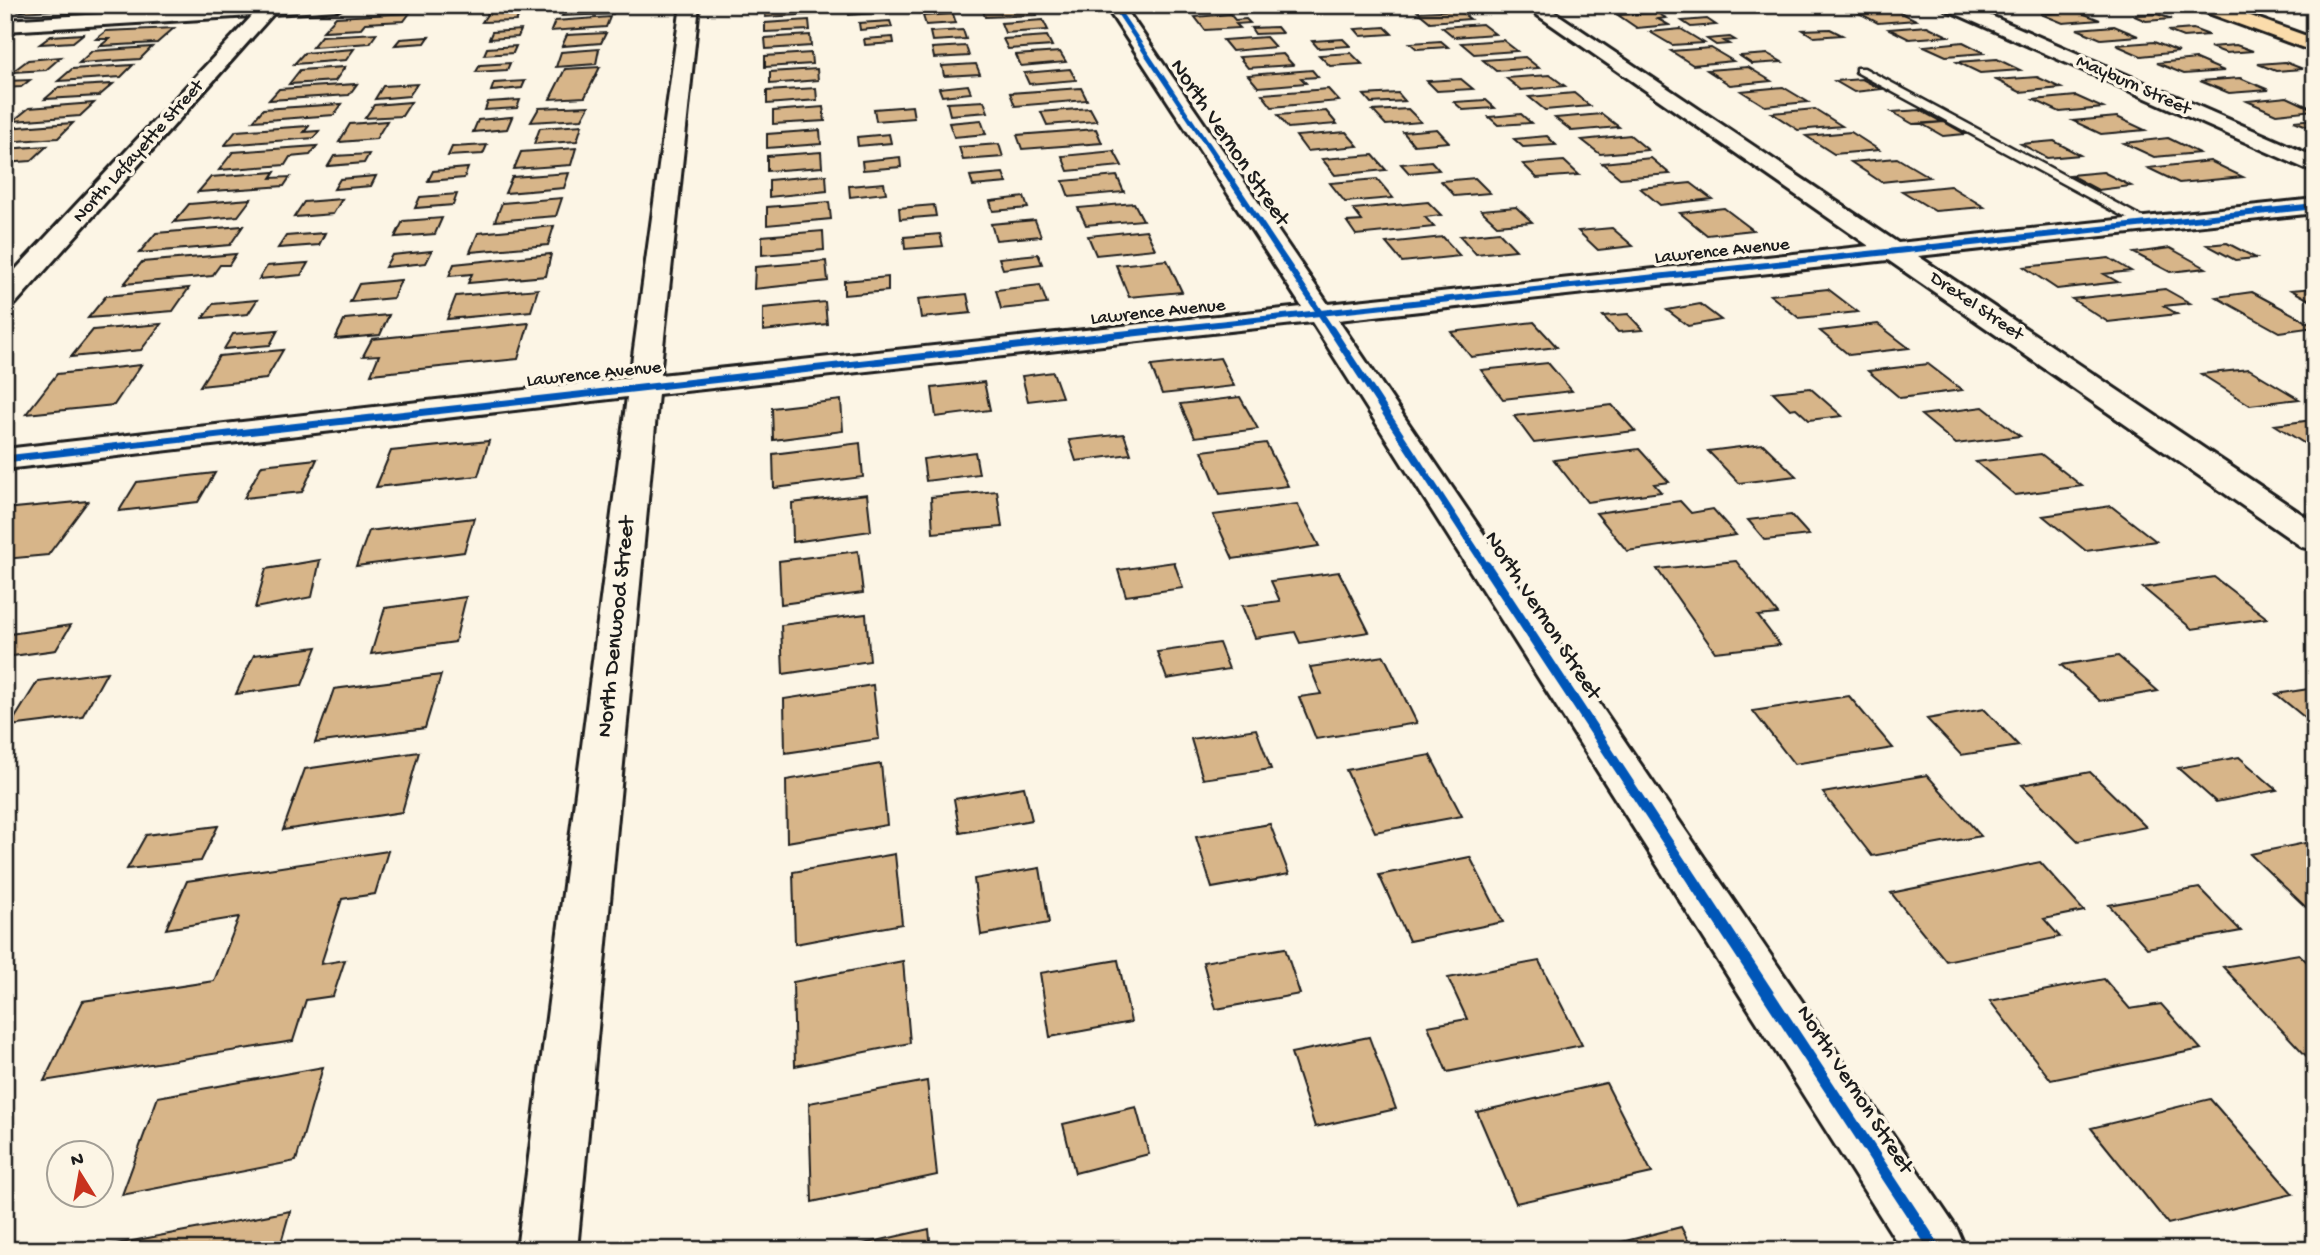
<svg xmlns="http://www.w3.org/2000/svg" width="2320" height="1255" viewBox="0 0 2320 1255" font-family="'Gochi Hand',sans-serif">
<style>
.building{fill:#d7b589;stroke:#1c1c1c;stroke-width:2}
.lines{fill:none;stroke-linecap:round;stroke-linejoin:round}
.service-casing{stroke:#1c1c1c;stroke-width:5}
.minor-casing{stroke:#1c1c1c;stroke-width:6}
.primary-casing{stroke:#1c1c1c;stroke-width:6}
.service{fill:#fcf5e5;fill-rule:evenodd}
.minor{fill:#fcf5e5;fill-rule:evenodd}
.primary{fill:#fbdcab;fill-rule:evenodd}
.cycleway-far4-casing{stroke:#fcf5e5;stroke-width:7}
.cycleway-far3-casing{stroke:#fcf5e5;stroke-width:9}
.cycleway-far2-casing{stroke:#fcf5e5;stroke-width:10}
.cycleway-far1-casing{stroke:#fcf5e5;stroke-width:14}
.cycleway-casing{stroke:#fcf5e5;stroke-width:17}
.cycleway-far4{stroke:#0057b8;stroke-width:4.5}
.cycleway-far3{stroke:#0057b8;stroke-width:6}
.cycleway-far2{stroke:#0057b8;stroke-width:7}
.cycleway-far1{stroke:#0057b8;stroke-width:10}
.cycleway{stroke:#0057b8;stroke-width:12}
.labels{text-anchor:middle;dominant-baseline:central;stroke-width:7;stroke-linejoin:round;paint-order:stroke}
.far-street-label{font-size:19px;fill:#1c1c1c;stroke:#fcf5e5}
.street-label{font-size:23px;fill:#1c1c1c;stroke:#fcf5e5}
</style>
<rect width="100%" height="100%" fill="#fcf5e5"/>
<filter id="ink" filterUnits="userSpaceOnUse"><feTurbulence type="fractalNoise" baseFrequency=".0143" numOctaves="2"/><feDisplacementMap in="SourceGraphic" scale="14" xChannelSelector="R" yChannelSelector="G"/><feConvolveMatrix kernelMatrix="1 2 1 2 8 2 1 2 1" color-interpolation-filters="sRGB"/></filter>
<g filter="url(#ink)">
<path class="building" d="M31 5H60L53 10 20 12Z
M617 5 613 14 562 16 567 7Z
M816 5 817 14 765 17 766 8Z
M921 5H950L951 8 922 10Z
M1033 5 1037 15 985 17 982 8Z
M1605 5H1646L1651 8 1613 11Z
M885 7 887 12 849 15 848 9Z
M1458 10 1470 19 1430 22 1418 12Z
M1896 10 1916 20 1878 23 1859 13Z
M521 11 516 21 482 22 488 13Z
M2077 11 2100 20 2063 23 2041 14Z
M410 13 404 21 365 23 360 29 323 31 336 17Z
M1657 13 1666 18 1658 19 1669 25 1637 28 1618 15Z
M953 14 956 23 926 25 923 16Z
M1230 14 1235 20 1246 19 1250 23 1236 24 1240 28 1205 30 1195 17Z
M2157 14 2172 19 2146 21 2132 15Z
M610 17 606 27 551 31 555 21Z
M1707 19 1716 25 1691 27 1682 21Z
M809 20 810 30 765 32V23Z
M1043 20 1048 30 1005 33 1001 23Z
M890 21 892 27 860 30 859 23Z
M1482 24 1495 34 1454 37 1442 27Z
M1927 26 1948 36 1909 39 1889 29Z
M2114 26 2138 36 2101 39 2077 29Z
M1277 27 1282 33 1255 34 1251 28Z
M1385 27 1392 34 1361 36 1355 29Z
M174 28 157 43 100 46 109 39H96L106 31Z
M1681 29 1704 43 1672 45 1650 32Z
M1830 29 1842 35 1814 37 1803 30Z
M2193 29 2209 35 2183 37 2168 31Z
M521 30 518 37 489 39 492 32Z
M963 30 966 39 932 41 930 32Z
M377 33 370 43 312 47 321 36Z
M606 33 601 43 562 46 567 35Z
M83 34 73 42 40 44 51 36Z
M810 35 811 46 766 49 765 38Z
M1047 36 1052 46 1008 49 1003 39Z
M429 37 425 43 395 45 400 39Z
M893 37 894 43 865 45 864 39Z
M1266 37 1275 47 1232 51 1223 40Z
M1730 37 1735 40 1724 41 1729 44 1716 45 1707 39Z
M1343 39 1350 46 1318 48 1312 41Z
M1503 40 1517 51 1474 54 1461 43Z
M1441 41 1448 47 1417 49 1410 43Z
M1963 42 1985 53 1946 56 1924 46Z
M2154 42 2179 52 2141 56 2116 45Z
M2236 45 2253 51 2226 53 2210 47Z
M516 46 513 53 484 55 487 48Z
M966 46 969 56 934 58 932 48Z
M152 47 140 59 79 63 92 51Z
M1711 48 1733 61 1693 65 1671 51Z
M354 49 346 60 294 64 304 53Z
M599 49 596 64 556 67 561 52Z
M1060 52 1066 62 1021 66 1016 55Z
M811 53 812 64 765 67V56Z
M1351 53 1362 64 1330 66 1319 55Z
M1283 54 1293 65 1248 68 1239 57Z
M1768 54 1782 62 1752 64 1740 56Z
M61 57 46 70 12 72 28 60Z
M1525 57 1539 68 1496 71 1483 60Z
M1997 59 2020 70 1980 73 1957 62Z
M2196 59 2224 71 2184 74 2157 63Z
M2285 62 2303 69 2276 71 2258 64Z
M510 63 507 70 476 72 480 65Z
M976 64 980 74 944 76 942 66Z
M133 65 121 77 58 81 72 69Z
M345 67 335 81 289 84 300 70Z
M600 67 585 97 550 99 565 69Z
M1748 67 1771 81 1730 85 1707 70Z
M817 69 818 80 770 84V72Z
M1070 69 1076 80 1029 84 1024 73Z
M1312 70 1318 77 1301 78 1306 83 1258 87 1248 75Z
M1550 75 1565 86 1521 90 1506 78Z
M2037 77 2061 88 2020 92 1996 80Z
M2240 78 2269 90 2229 93 2200 81Z
M1461 79 1473 89 1437 91 1427 81Z
M1862 79 1881 89 1854 92 1835 81Z
M30 80 21 87 5 88V81Z
M525 81 522 88 491 91 494 83Z
M113 84 99 96 45 99 59 87Z
M357 84 349 95 269 100 279 89Z
M417 84 409 96 375 99 383 86Z
M968 85 971 93 942 96 939 88Z
M1783 87 1808 102 1765 106 1741 91Z
M816 88 817 100 767 104V91Z
M1081 88 1087 100 1015 106 1010 93Z
M1328 89 1339 101 1272 107 1262 94Z
M1398 93 1405 101 1371 103 1364 95Z
M1574 93 1590 106 1545 110 1529 97Z
M2076 96 2103 108 2060 112 2034 100Z
M2287 97 2315 110 2276 114 2247 101Z
M520 100 517 108 485 110 488 102Z
M1486 100 1495 108 1463 110 1454 102Z
M984 101 988 112 950 115 947 103Z
M411 102 402 116 365 118 374 105Z
M94 103 80 116 13 121 29 108Z
M342 104 334 115 253 121 263 109Z
M589 106 582 119 531 122 539 108Z
M912 106 914 118 876 121 874 109Z
M823 107 825 121 773 124V111Z
M1090 108 1097 121 1047 125 1041 112Z
M1408 109 1421 122 1386 125 1373 111Z
M1815 109 1842 126 1798 130 1772 113Z
M1920 110 1942 122 1913 124 1892 112Z
M1326 111 1337 124 1288 128 1278 115Z
M1521 114 1531 123 1498 125 1489 117Z
M1602 114 1619 127 1572 131 1555 118Z
M512 117 507 129 473 132 478 120Z
M2117 117 2145 130 2101 134 2073 121Z
M2315 119V129L2294 121Z
M981 120 986 134 954 137 949 123Z
M387 121 376 139 339 142 350 124Z
M1944 122 1965 134 1943 136 1922 124Z
M73 123 58 138 5 142 6 128Z
M582 125 577 141 534 144 540 128Z
M309 126 304 132 319 131 314 138 225 145 236 131Z
M1096 129 1102 143 1022 149 1017 135Z
M1437 129 1449 142 1414 145 1403 132Z
M820 130 821 144 767 148V134Z
M1346 132 1358 146 1307 151 1296 136Z
M1851 132 1879 150 1834 154 1806 136Z
M889 134 891 143 858 146 857 137Z
M1630 135 1648 150 1600 154 1582 140Z
M1547 136 1556 145 1523 147 1514 139Z
M2168 138 2199 153 2154 157 2124 143Z
M2054 141 2080 155 2047 158 2021 144Z
M999 144 1003 157 963 160 959 147Z
M487 145 483 154 448 156 452 147Z
M47 146 31 161 5 163V149Z
M317 146 310 155 290 157 285 165 219 170 233 152Z
M576 148 571 165 514 169 521 152Z
M1114 151 1122 166 1068 171 1062 156Z
M821 152 822 167 767 171V156Z
M369 154 364 163 328 166 334 156Z
M1373 155 1386 170 1335 175 1322 159Z
M900 157 901 167 863 170 862 161Z
M1651 158 1670 174 1620 178 1602 163Z
M1897 158 1929 177 1881 182 1851 162Z
M1431 161 1439 170 1409 173 1401 164Z
M1564 161 1579 175 1537 178 1523 164Z
M2210 161 2243 177 2179 183 2148 168Z
M468 168 464 178 428 181 433 171Z
M275 172 271 178 290 177 284 186 198 192 211 177Z
M2103 172 2131 186 2098 190 2070 175Z
M569 173 564 188 505 193 512 177Z
M1003 173 1007 183 973 186 970 176Z
M826 175 827 191 769 197V180Z
M376 176 371 186 334 189 340 179Z
M1117 176 1124 192 1069 197 1063 181Z
M1475 178 1490 193 1455 196 1441 181Z
M1377 179 1393 198 1345 202 1330 183Z
M884 183 886 193 850 197 849 186Z
M1691 183 1712 199 1660 205 1640 188Z
M1950 186 1984 207 1935 211 1902 191Z
M457 194 453 205 415 208 420 197Z
M1024 197 1028 208 993 211 990 201Z
M562 198 556 216 495 221 502 203Z
M251 199 238 216 174 222 189 204Z
M342 199 333 214 294 217 304 202Z
M829 202 831 219 767 225V207Z
M1428 202 1441 215 1425 217 1434 227 1356 235 1347 222 1362 221 1353 209Z
M1134 203 1143 220 1086 225 1078 208Z
M934 205 936 216 900 219 899 208Z
M1516 207 1532 222 1497 225 1481 210Z
M1724 208 1753 230 1707 235 1680 213Z
M442 218 435 234 395 237 403 221Z
M1035 220 1041 236 996 240 991 224Z
M243 226 230 245 139 253 156 233Z
M554 226 548 245 470 252 478 233Z
M1612 228 1633 246 1598 250 1578 231Z
M1146 230 1155 249 1096 255 1088 236Z
M823 231 824 250 762 255V236Z
M1499 232 1516 250 1476 254 1460 236Z
M325 233 319 245 278 248 286 236Z
M940 234 943 246 905 249 904 237Z
M1443 237 1460 256 1402 262 1386 243Z
M2227 243 2256 258 2235 260 2207 245Z
M2170 248 2206 268 2170 272 2134 253Z
M432 251 426 263 385 267 392 255Z
M236 254 229 265H220L212 276 124 284 142 262Z
M551 254 546 276 468 283 472 274 449 276 454 264Z
M1038 254 1042 264 1003 269 999 258Z
M2109 258 2131 271 2104 274 2118 282 2057 289 2024 267Z
M1167 260 1182 292 1129 297 1116 265Z
M826 261 828 281 754 289 755 267Z
M308 263 301 275 259 279 267 266Z
M888 277V291L844 295V281Z
M401 280 393 298 350 302 359 284Z
M1040 285 1047 304 1001 309 996 290Z
M189 288 173 311 88 318 106 296Z
M2315 288V303L2291 290Z
M538 289 531 311 447 319 456 296Z
M1828 289 1858 312 1799 318 1770 295Z
M2165 289 2190 303 2164 306 2177 314 2108 322 2072 299Z
M2252 292 2315 326V327L2279 332 2216 297Z
M967 294 971 313 921 318 918 299Z
M257 300 248 314 203 318 213 304Z
M825 302 827 324 763 331V308Z
M1700 304 1721 320 1688 326 1667 310Z
M1628 314 1643 330 1618 332 1603 316Z
M389 315 380 335 335 339 345 319Z
M1534 322 1557 347 1471 357 1451 332Z
M529 323 518 359 371 374 379 355 363 356 372 339Z
M161 324 141 350 71 357 93 330Z
M1878 324 1909 348 1849 355 1820 331Z
M278 330 270 345 224 349 233 334Z
M283 350 266 379 200 386 219 356Z
M1220 358 1234 386 1162 394 1151 366Z
M1548 363 1572 391 1503 399 1481 370Z
M1928 364 1962 390 1900 398 1868 371Z
M141 365 114 405 26 414 57 374Z
M2249 369 2299 399 2250 405 2201 374Z
M1053 372 1062 397 1028 401 1022 376Z
M984 382 990 410 936 417 932 388Z
M1810 388 1842 416 1809 420 1796 408 1790 409 1773 392Z
M1240 397 1258 429 1195 437 1180 404Z
M841 400 843 431 773 440 772 408Z
M1612 405 1635 431 1534 443 1514 416Z
M1983 407 2020 436 1956 444 1921 415Z
M2313 420 2315 450 2275 425Z
M1124 434 1131 454 1076 461 1069 440Z
M489 441 478 476 376 487 391 451Z
M860 443 863 477 774 488 773 454Z
M1266 443 1288 486 1220 494 1202 451Z
M1763 444 1796 476 1739 483 1708 451Z
M1639 449 1669 482 1654 484 1661 492 1587 502 1554 460Z
M975 452 979 474 926 481 923 459Z
M2041 454 2082 486 2015 495 1976 462Z
M317 459 302 492 244 498 262 465Z
M215 473 198 502 119 511 137 482Z
M997 491 1002 527 933 533 931 497Z
M867 494 871 531 793 542 792 503Z
M88 501 48 555 5 559V509Z
M1680 501 1691 513 1713 509 1736 535 1627 551 1596 513Z
M1297 504 1319 546 1233 559 1213 515Z
M2111 506 2156 541 2086 551 2043 516Z
M1791 515 1809 535 1765 540 1748 520Z
M474 518 464 552 356 566 369 531Z
M858 551 863 593 781 604 779 561Z
M320 560 312 597 255 608 266 569Z
M1736 561 1778 614 1758 616 1780 645 1715 652 1657 569Z
M1174 562 1183 588 1126 596 1118 570Z
M1339 572 1369 632 1300 643 1295 632 1255 638 1242 606 1280 601 1271 581Z
M2214 577 2267 618 2192 629 2143 588Z
M466 597 455 642 371 654 385 608Z
M866 614 870 661 783 674 781 625Z
M71 625 56 650 5 657V640L10 634Z
M1219 643 1229 669 1167 679 1157 652Z
M317 647 302 685 236 694 254 655Z
M1384 656 1417 723 1316 739 1299 697 1321 694 1310 667Z
M2118 656 2158 691 2100 701 2061 665Z
M107 672 82 717 10 726 38 681Z
M441 675 425 728 315 743 334 689Z
M873 685 879 739 785 753 784 699Z
M2315 688V726L2276 694Z
M1849 696 1893 748 1794 764 1753 711Z
M1984 709 2019 746 1961 755 1927 719Z
M1256 729 1271 769 1203 779 1191 739Z
M419 752 402 812 283 830 305 769Z
M1430 755 1462 816 1375 832 1346 770Z
M2239 757 2277 790 2216 802 2178 768Z
M881 764 887 825 787 842 786 780Z
M2090 772 2146 827 2078 841 2022 785Z
M1927 775 1981 836 1872 856 1823 793Z
M1024 787 1032 820 960 833 954 799Z
M1270 824 1289 874 1212 888 1196 837Z
M218 826 201 861 127 869 146 835Z
M2315 841V913H2312L2250 854Z
M388 851 375 894 342 899 321 964 345 960 333 996 306 1000 293 1041 44 1081 83 1001 214 981 239 917 166 929 187 881Z
M895 854 902 924 795 944 793 872Z
M1470 857 1503 922 1409 941 1379 875Z
M2040 862 2084 911 2044 919 2060 937 1946 961 1891 893Z
M1040 868 1049 923 981 935 974 879Z
M2199 888 2241 931 2147 948 2109 905Z
M1285 948 1300 994 1216 1009 1203 962Z
M2299 954 2315 970V1058L2309 1059 2223 967Z
M1118 960 1131 1022 1050 1037 1040 973Z
M903 961 910 1043 795 1066 793 982Z
M1539 961 1582 1045 1447 1072 1428 1026 1467 1019 1448 978Z
M2104 979 2130 1009 2161 1004 2201 1049 2051 1080 1990 1001Z
M1369 1037 1396 1109 1315 1127 1291 1053Z
M323 1067 296 1161 122 1195 158 1097Z
M927 1081 937 1175 812 1202 809 1103Z
M1606 1083 1652 1173 1516 1203 1477 1112Z
M2210 1099 2293 1194 2168 1224 2091 1128Z
M1136 1107 1149 1154 1075 1173 1063 1124Z
M290 1211 279 1250H104L106 1246Z
M1681 1227 1693 1250H1590Z
M929 1229 931 1250H837Z"/>
<g class="lines">
<defs>
<path id="service" d="M1856 68H1864L2153 223 2151 226H2141L1856 72Z"/>
<path id="minor" d="M249 5H347L338 10 273 14 15 304 5 306V281L252 16 5 31V20Z
M681 5H699L660 375 1302 307 1105 5H1123L1328 304 1869 246 1523 5H1544L1898 243 2315 199V213L1918 256 2315 523V550L2302 547 1888 260 1338 320 1957 1229 1966 1250H1902L1312 322 658 394 577 1250H517L627 397 5 469V449L630 378Z
M1942 5H1966L2315 157V173L1945 9Z"/>
<path id="primary" d="M2194 5H2220L2315 39V52L2197 9Z"/>
</defs>
<use href="#service" class="service-casing"/>
<use href="#minor" class="minor-casing"/>
<use href="#primary" class="primary-casing"/>
<use href="#service" class="service"/>
<use href="#minor" class="minor"/>
<use href="#primary" class="primary"/>
<defs>
<path id="cycleway-far4" d="M1114 5 1208 146"/>
<path id="cycleway-far3" d="M1207 144 1332 331
M1153 331 2315 206"/>
<path id="cycleway-far2" d="M1331 329 1487 568
M5 459 1169 329"/>
<path id="cycleway-far1" d="M1486 566 1686 870"/>
<path id="cycleway" d="M1685 868 1936 1250"/>
</defs>
<use href="#cycleway-far4" class="cycleway-far4-casing"/>
<use href="#cycleway-far3" class="cycleway-far3-casing"/>
<use href="#cycleway-far2" class="cycleway-far2-casing"/>
<use href="#cycleway-far1" class="cycleway-far1-casing"/>
<use href="#cycleway" class="cycleway-casing"/>
<use href="#cycleway-far4" class="cycleway-far4"/>
<use href="#cycleway-far3" class="cycleway-far3"/>
<use href="#cycleway-far2" class="cycleway-far2"/>
<use href="#cycleway-far1" class="cycleway-far1"/>
<use href="#cycleway" class="cycleway"/>
</g>
</g>
<g class="labels">
<g class="far-street-label">
<text transform="translate(2133 86) rotate(24)">Mayburn Street</text>
<text transform="translate(139 152) rotate(-48)">North Lafayette Street</text>
<text transform="translate(1722 252) rotate(-6)">Lawrence Avenue</text>
<text transform="translate(1976 307) rotate(34)">Drexel Street</text>
<text transform="translate(1158 313) rotate(-6)">Lawrence Avenue</text>
<text transform="translate(594 375) rotate(-6)">Lawrence Avenue</text>
</g>
<g class="street-label">
<text transform="translate(1229 143) rotate(56)">North Vernon Street</text>
<text transform="translate(1542 616) rotate(57)">North Vernon Street</text>
<text transform="translate(617 627) rotate(-84)">North Denwood Street</text>
<text transform="translate(1854 1090) rotate(57)">North Vernon Street</text>
</g>
</g>
<rect width="2320" height="1255" fill="none" stroke="#fcf5e5" stroke-width="28"/>
<rect x="14" y="14" width="2292" height="1227" fill="none" stroke="#1c1c1c" stroke-width="2.5" filter="url(#ink)"/>
<g transform="translate(80 1174) rotate(349)"><circle r="33" fill="#fcf5e5" stroke="#a29e95" stroke-width="2"/>
<path d="M0-5L12 26L0 18L-12 26Z" fill="#c8321e"/>
<text y="-10" font-size="19" font-weight="bold" text-anchor="middle" fill="#1c1c1c">N</text>
</g>
</svg>
